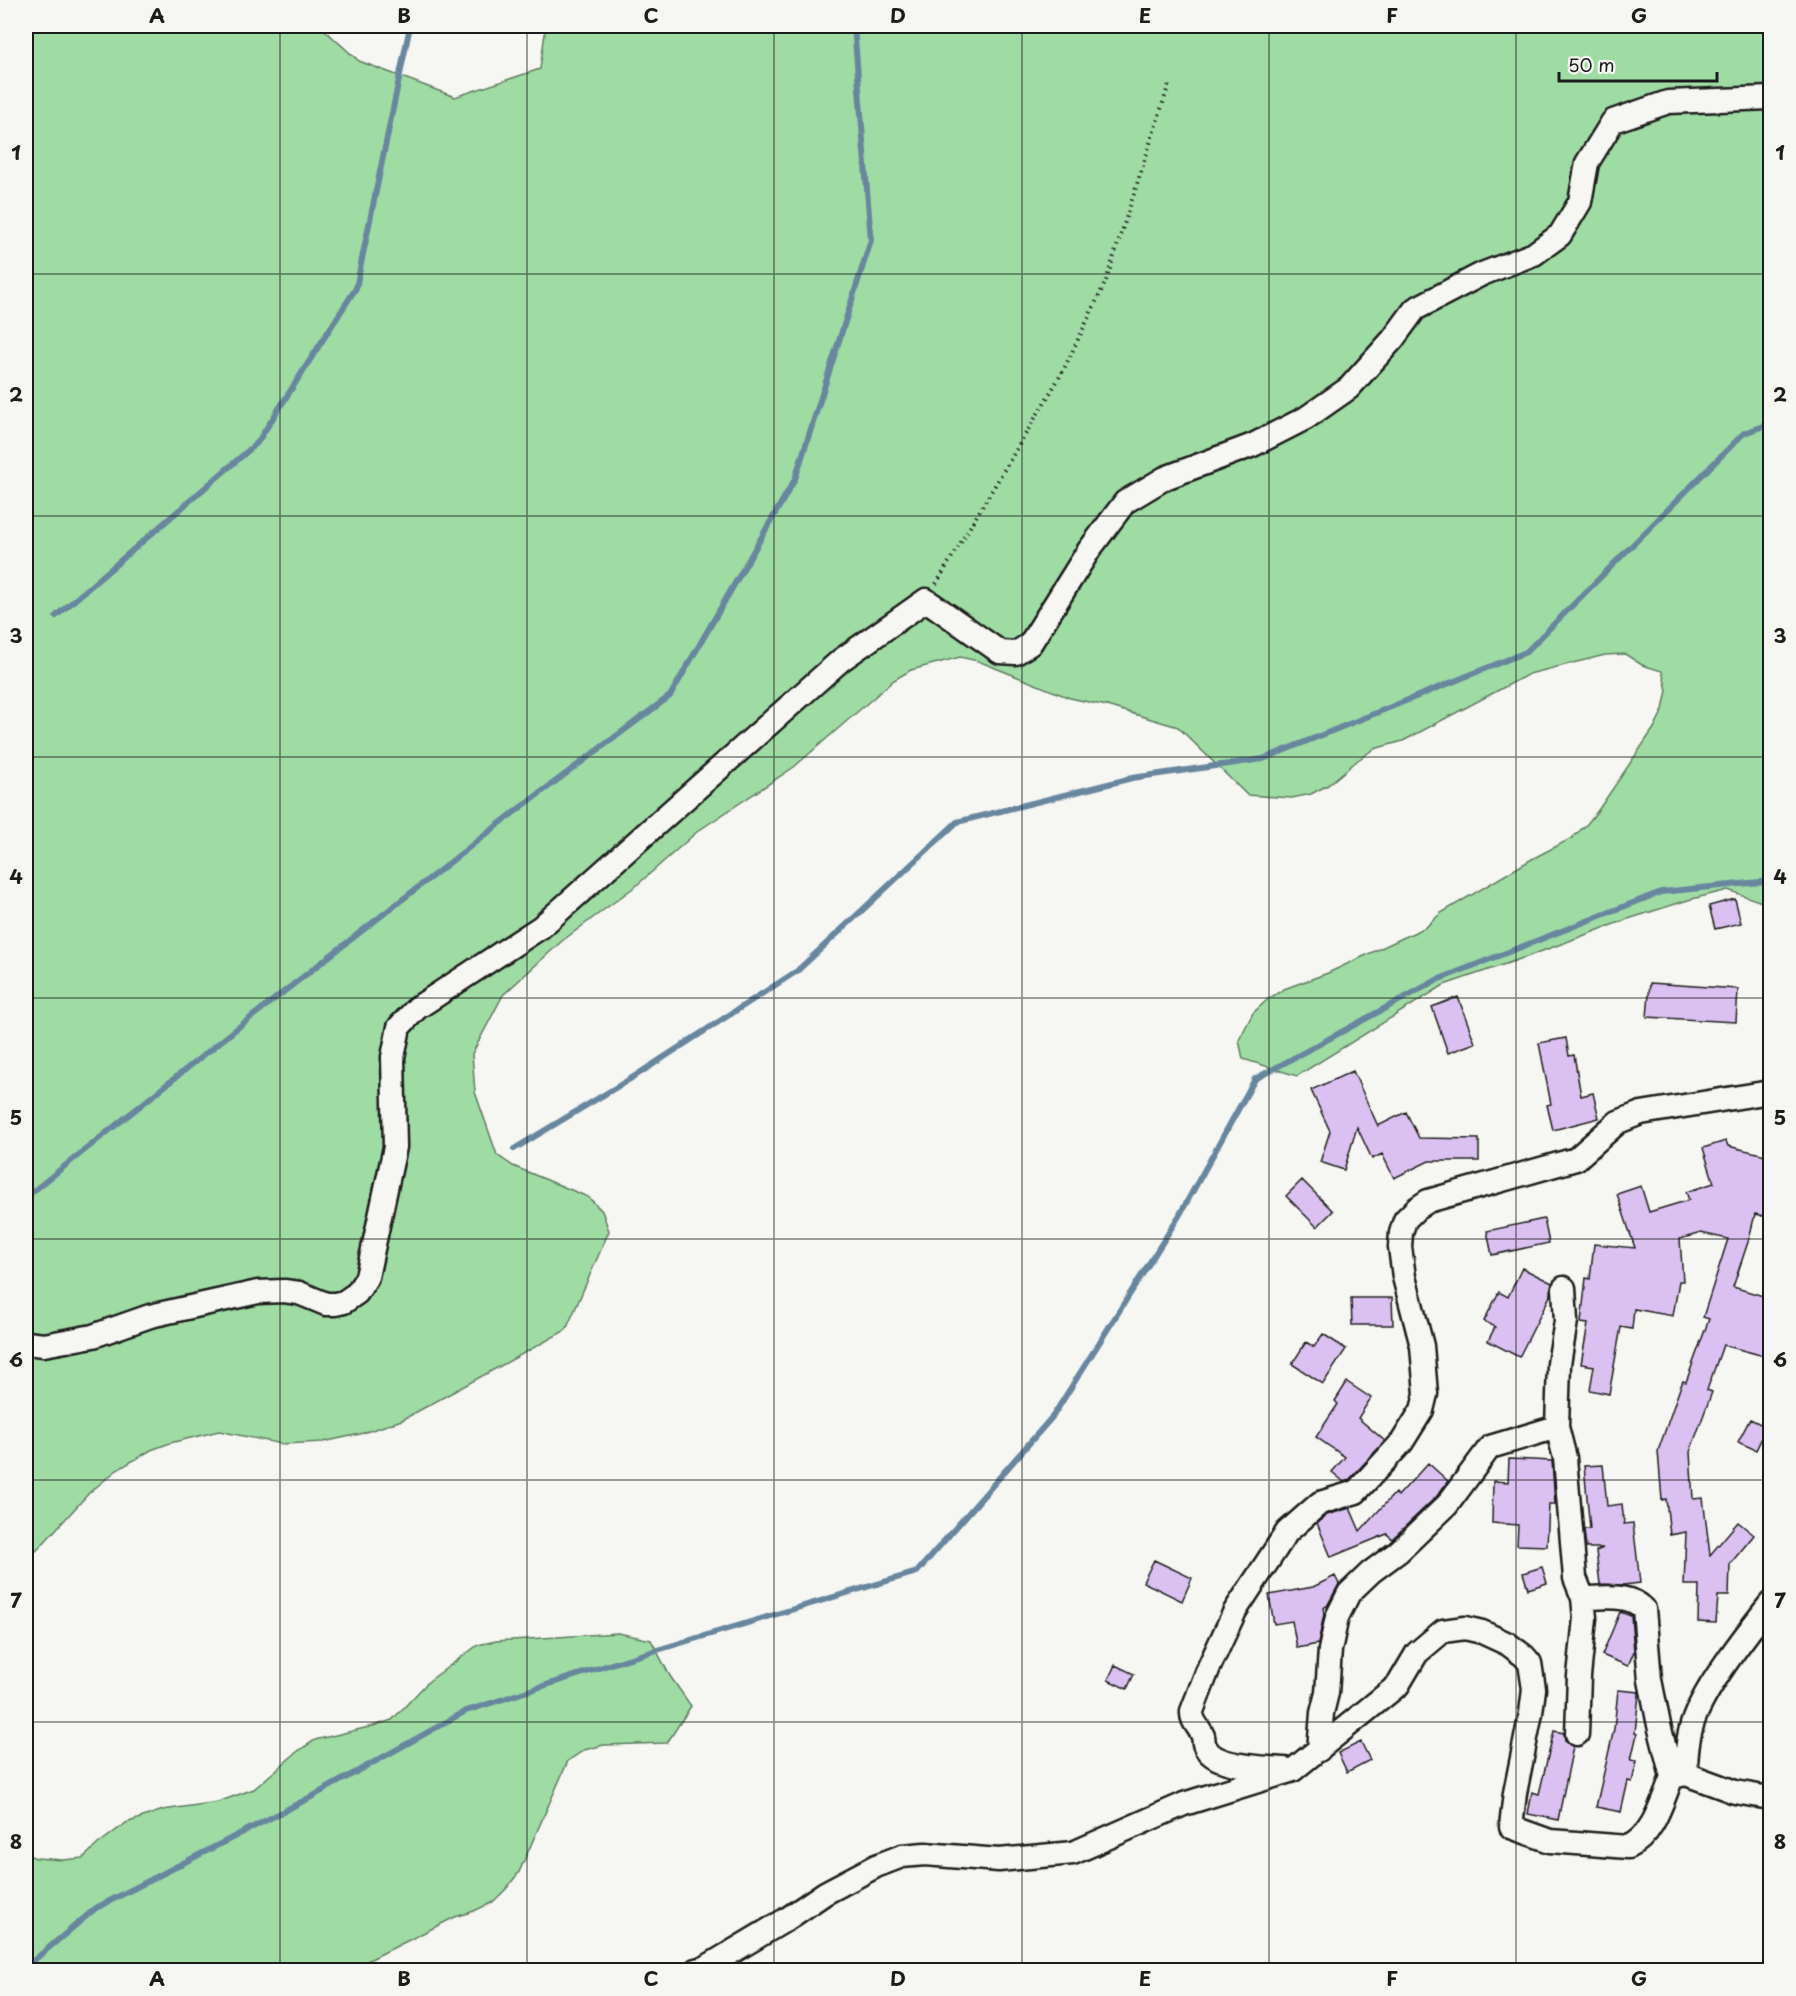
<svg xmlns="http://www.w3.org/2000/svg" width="1796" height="1996" viewBox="0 0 1796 1996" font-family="'Playpen Sans',sans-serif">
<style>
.green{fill:#9fdca4;stroke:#5e7c60;stroke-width:1.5}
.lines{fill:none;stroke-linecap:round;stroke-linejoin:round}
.stream{stroke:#67879f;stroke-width:6}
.building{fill:#dbc1f1;stroke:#1c1c1c;stroke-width:1.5}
.minor-casing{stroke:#1c1c1c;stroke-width:27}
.path{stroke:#1c1c1c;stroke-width:4;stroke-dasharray:1.5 4.5;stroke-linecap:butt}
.minor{stroke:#f6f6f2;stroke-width:22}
.grid{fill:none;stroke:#1c1c1c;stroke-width:1.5;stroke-opacity:0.55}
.neatline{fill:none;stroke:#1c1c1c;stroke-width:2}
.grid-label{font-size:20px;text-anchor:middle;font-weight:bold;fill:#1c1c1c}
</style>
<rect width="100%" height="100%" fill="#f6f6f2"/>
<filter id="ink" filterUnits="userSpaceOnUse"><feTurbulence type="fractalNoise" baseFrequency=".0167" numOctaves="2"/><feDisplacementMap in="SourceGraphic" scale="12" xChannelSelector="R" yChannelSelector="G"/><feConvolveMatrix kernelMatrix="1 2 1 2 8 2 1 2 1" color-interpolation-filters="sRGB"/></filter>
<g filter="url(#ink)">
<path class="green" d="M26 26H320L359 61 455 97 540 69 546 26H1770V905L1728 890 1688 900 1625 920 1529 956 1444 985 1297 1076 1243 1059 1239 1040 1253 1013 1268 999 1284 989 1328 973 1426 927 1441 913 1532 859 1572 838 1587 824 1599 809 1654 728 1663 710 1667 690 1662 671 1642 665 1625 654 1605 655 1529 674 1403 741 1374 749 1358 760 1328 785 1311 794 1292 798 1247 795 1178 727 1107 706 1070 698 978 661 960 657 911 670 894 680 794 767 698 831 637 885 562 941 503 995 472 1054 475 1092 497 1155 513 1166 588 1197 602 1211 609 1231 566 1330 402 1420 360 1434 323 1442 282 1444 219 1431 170 1443 151 1450 117 1470 89 1493 40 1547 26 1561Z
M618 1633 651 1640 670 1676 691 1706 667 1743 604 1745 584 1750 568 1761 519 1872 507 1888 493 1902 474 1911 455 1917 363 1963 353 1970H26V1854L36 1858 63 1860 83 1858 98 1844 126 1823 163 1810 218 1802 254 1789 298 1751 315 1740 373 1726 392 1720 429 1681 478 1645 496 1641Z"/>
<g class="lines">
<path class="stream" d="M56 616 257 443 356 288 410 26
M514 1149 635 1076 797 971 957 822 1132 778 1263 759 1526 652 1744 433 1770 424
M26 1197 245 1022 512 814 670 696 795 479 871 240 854 26
M26 1967 96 1908 313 1796 466 1711 624 1660 917 1572 1053 1416 1179 1216 1255 1079 1437 980 1661 892 1770 881"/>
</g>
<path class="building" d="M1735 899 1741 923 1715 929 1709 906Z
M1650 983 1738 989 1736 1022 1647 1017Z
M1458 997 1475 1043 1448 1053 1432 1007Z
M1566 1038 1569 1056 1574 1055 1581 1096 1593 1093 1599 1118 1553 1130 1547 1105 1551 1104 1539 1043Z
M1353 1071 1378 1126 1406 1112 1419 1138 1479 1139V1161H1429L1394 1178 1382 1154 1372 1159 1357 1127 1344 1170 1320 1162 1330 1131 1311 1090Z
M1726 1141 1728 1146 1770 1156V1183L1763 1216 1755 1214 1749 1239 1733 1287 1770 1298V1348L1768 1357 1723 1345 1707 1390 1712 1392 1690 1452 1693 1499 1703 1498 1710 1555 1738 1522 1754 1535 1730 1564 1729 1596H1718L1716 1623 1698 1622 1699 1585H1684L1686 1532 1670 1535 1666 1499 1662 1500 1658 1451 1680 1388 1683 1381 1686 1382 1709 1319 1703 1317 1728 1239 1701 1233 1680 1239 1683 1281H1679L1673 1316 1634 1309 1632 1329 1621 1327 1609 1394 1590 1390 1594 1366 1581 1364 1588 1324 1581 1323 1586 1278 1590 1279 1594 1244 1635 1248 1617 1194 1641 1186 1649 1212 1689 1200 1686 1192 1714 1183 1703 1148Z
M1302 1180 1333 1211 1317 1227 1286 1196Z
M1544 1219 1549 1243 1492 1255 1487 1231Z
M1522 1268 1552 1283 1551 1294 1519 1357 1488 1341 1495 1327 1484 1321 1499 1292 1508 1297Z
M1351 1298H1392L1393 1325H1352Z
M1323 1334 1346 1349 1323 1384 1292 1364 1306 1342 1314 1347Z
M1347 1382 1371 1398 1358 1418 1385 1441 1349 1480 1344 1482 1332 1472 1345 1457 1316 1437 1338 1404 1335 1401Z
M1750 1419 1767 1427 1756 1450 1738 1442Z
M1509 1459 1552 1461 1555 1504H1549L1547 1546 1517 1545 1518 1525 1492 1523 1493 1481 1508 1482Z
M1428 1463 1448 1481 1437 1496 1392 1539 1387 1534 1331 1557 1317 1523 1327 1515 1350 1508 1360 1531 1395 1493 1398 1496Z
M1603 1465 1607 1506 1622 1504 1624 1524 1633 1523 1640 1583 1624 1585 1600 1584 1596 1551 1603 1548H1586L1584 1529H1590L1584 1466Z
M1154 1560 1192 1578 1182 1601 1143 1582Z
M1542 1567 1547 1583 1528 1589 1523 1573Z
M1335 1576 1339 1584 1327 1606 1323 1608 1324 1614 1318 1644 1297 1648 1292 1621 1274 1624 1269 1595 1313 1587Z
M1620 1612 1631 1616 1634 1651 1628 1666 1602 1655Z
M1115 1665 1134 1674 1127 1689 1108 1680Z
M1618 1690 1639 1692V1694L1635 1733 1637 1734 1631 1760 1637 1761 1632 1782 1628 1781 1621 1812 1596 1807 1614 1729Z
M1554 1731 1564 1733 1565 1741 1573 1747 1558 1820 1528 1814 1532 1792 1539 1794Z
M1361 1742 1370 1760 1347 1772 1338 1753Z"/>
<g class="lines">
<defs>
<path id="minor" d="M1564 1288 1566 1321 1559 1364 1557 1427 1565 1458 1575 1578 1583 1598 1585 1618 1579 1676 1577 1734
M26 1343 44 1345 93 1336 150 1316 258 1292 284 1291 299 1293 326 1304H335L344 1302 357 1293 367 1277 395 1147 393 1057 399 1027 417 1008 541 927 841 660 926 600 1000 652 1016 653 1030 644 1089 550 1125 502 1165 478 1253 445 1306 418 1349 388 1393 339 1415 309 1482 274 1534 254 1560 235 1580 202 1587 163 1613 121 1668 102 1770 98
M1583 1598C1603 1598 1629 1593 1644 1609L1650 1680 1659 1725 1672 1777
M1319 1750 1322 1713 1327 1693 1330 1650 1337 1617 1349 1593 1371 1572 1398 1552 1447 1505 1490 1447 1557 1427
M1284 1769C1264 1767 1213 1768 1205 1746 1203 1743 1204 1739 1203 1736 1199 1726 1191 1722 1192 1711L1209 1667 1235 1611 1287 1532 1320 1503 1356 1492 1402 1442 1422 1410 1426 1394 1422 1346 1404 1277 1400 1247 1401 1233 1405 1220 1416 1209 1428 1201 1576 1159 1618 1122 1641 1113 1770 1092
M1686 1774C1686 1755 1687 1737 1694 1719 1707 1684 1747 1633 1770 1604
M696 1970 705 1968 787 1919 825 1893 876 1866 902 1856 925 1854 999 1860 1073 1853 1184 1804 1293 1770 1398 1685 1417 1653 1443 1631 1465 1628 1482 1632 1508 1644 1524 1656 1530 1663 1534 1689 1531 1713 1515 1793 1511 1827 1550 1841 1628 1847C1654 1835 1662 1801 1672 1777L1686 1774 1735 1792 1770 1798"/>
</defs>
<use href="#minor" class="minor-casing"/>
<path class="path" d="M936 584 1062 373 1106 281 1169 84"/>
<use href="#minor" class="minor"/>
</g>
</g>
<path class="grid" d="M280 26V1970M527 26V1970M774 26V1970M1022 26V1970M1269 26V1970M1516 26V1970M26 274H1770M26 516H1770M26 757H1770M26 998H1770M26 1239H1770M26 1480H1770M26 1722H1770"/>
<rect width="1796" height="1996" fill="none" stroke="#f6f6f2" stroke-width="66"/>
<path d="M1559 72v9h158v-9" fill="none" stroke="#1c1c1c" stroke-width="3"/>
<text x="1568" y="72" font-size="18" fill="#1c1c1c" stroke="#f6f6f2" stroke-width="4.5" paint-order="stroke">50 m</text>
<rect x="33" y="33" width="1730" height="1930" class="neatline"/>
<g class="grid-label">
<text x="157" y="23">A</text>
<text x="404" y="23">B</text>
<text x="651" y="23">C</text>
<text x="898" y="23">D</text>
<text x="1145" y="23">E</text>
<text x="1392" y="23">F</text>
<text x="1639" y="23">G</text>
<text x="16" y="160">1</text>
<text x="1780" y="160">1</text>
<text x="16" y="402">2</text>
<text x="1780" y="402">2</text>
<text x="16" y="643">3</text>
<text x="1780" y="643">3</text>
<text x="16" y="884">4</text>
<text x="1780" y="884">4</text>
<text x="16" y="1125">5</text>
<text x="1780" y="1125">5</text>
<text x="16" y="1367">6</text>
<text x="1780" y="1367">6</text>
<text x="16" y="1608">7</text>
<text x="1780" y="1608">7</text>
<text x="16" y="1849">8</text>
<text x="1780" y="1849">8</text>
<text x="157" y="1986">A</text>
<text x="404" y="1986">B</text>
<text x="651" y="1986">C</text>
<text x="898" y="1986">D</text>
<text x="1145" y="1986">E</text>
<text x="1392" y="1986">F</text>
<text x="1639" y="1986">G</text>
</g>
</svg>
